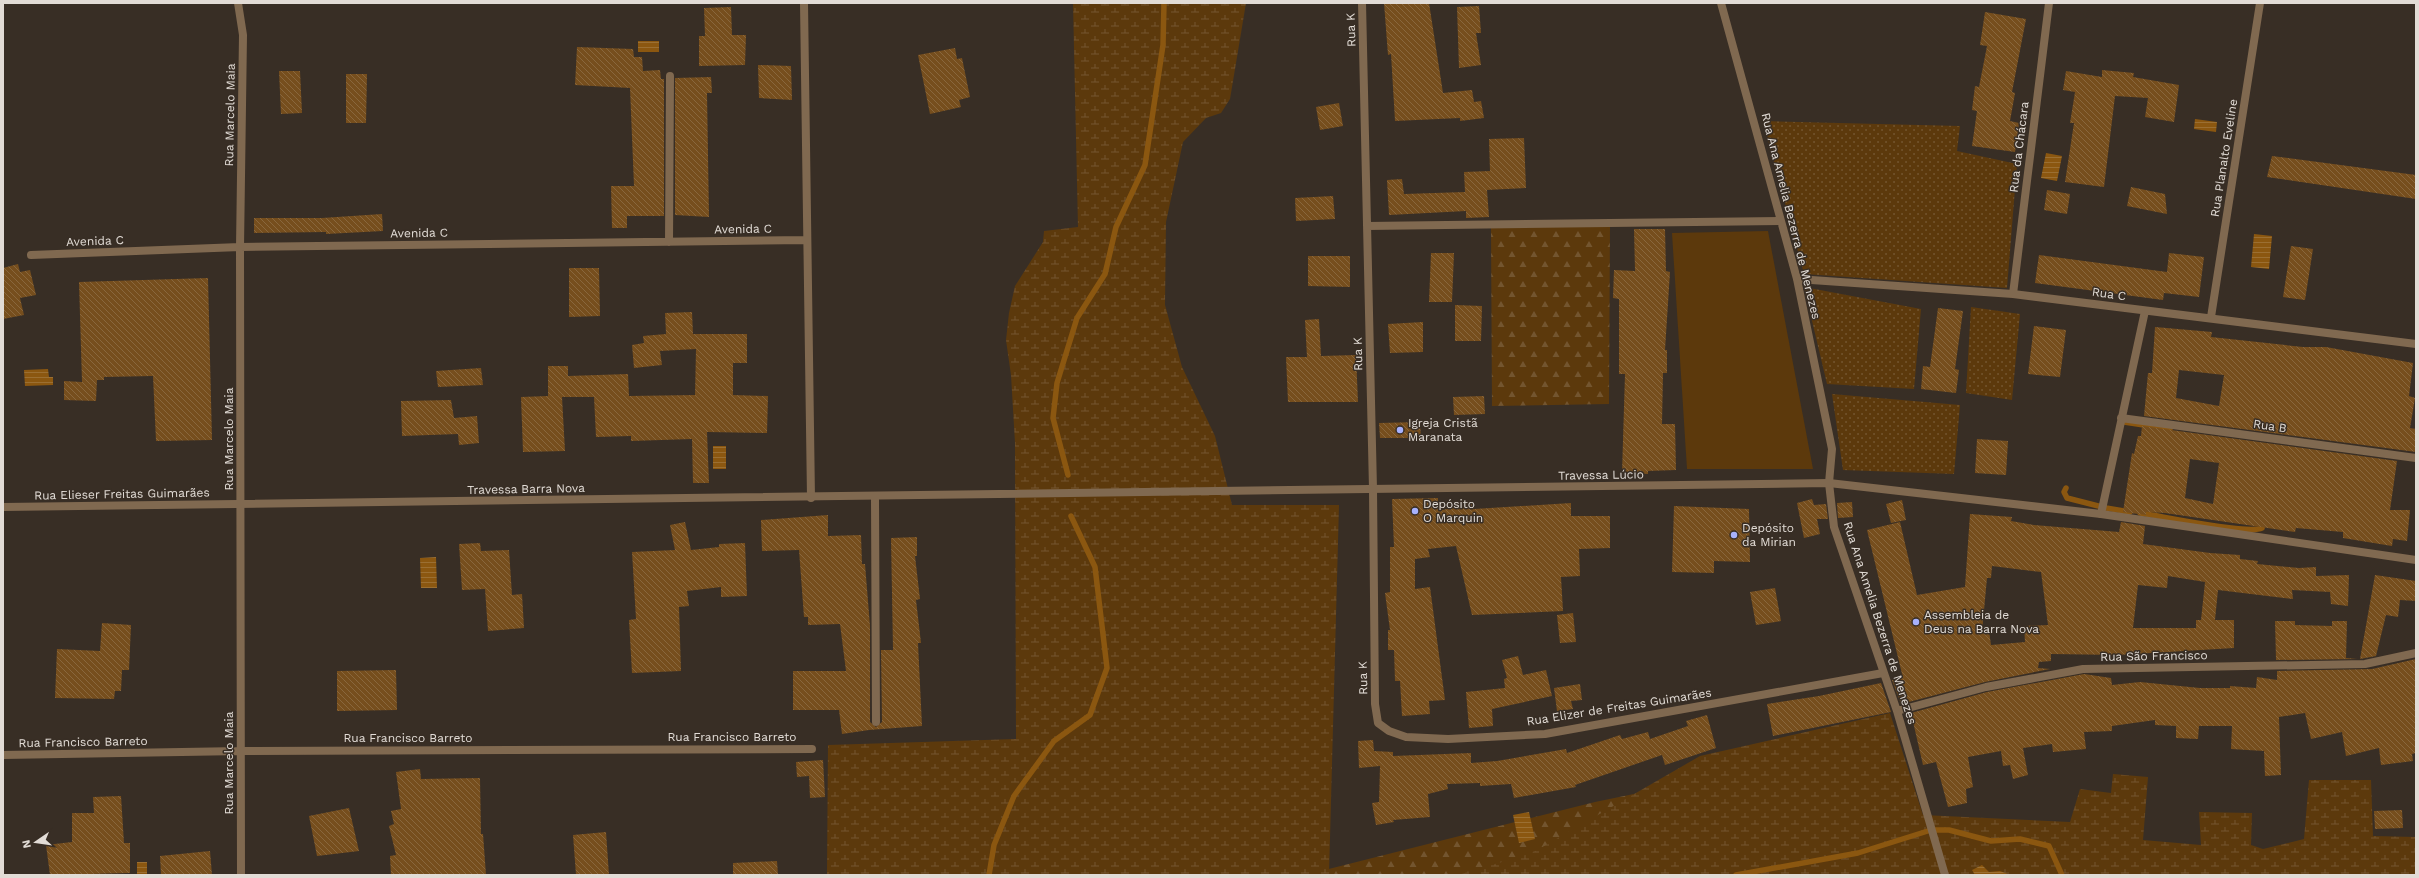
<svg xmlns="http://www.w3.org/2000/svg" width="2419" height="878" viewBox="0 0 2419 878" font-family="'Work Sans',sans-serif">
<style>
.green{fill:#5c390c}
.forest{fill:url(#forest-firs)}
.wetland{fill:url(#wetland-marsh)}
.park{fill:url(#park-dots)}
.water{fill:url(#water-rules)}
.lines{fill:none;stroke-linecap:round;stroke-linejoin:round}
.stream{stroke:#8b5710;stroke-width:5.5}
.building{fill:url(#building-back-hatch);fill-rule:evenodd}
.minor{stroke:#806950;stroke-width:8}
.tertiary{stroke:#806950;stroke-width:8}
.poi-dot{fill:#a7b1fc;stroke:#382e25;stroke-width:1.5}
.labels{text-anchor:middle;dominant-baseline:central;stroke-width:3;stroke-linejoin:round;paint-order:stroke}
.street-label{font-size:12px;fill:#e2dcd6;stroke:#382e25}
.poi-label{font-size:12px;fill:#e2dcd6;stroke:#382e25;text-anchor:start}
</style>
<defs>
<pattern id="forest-firs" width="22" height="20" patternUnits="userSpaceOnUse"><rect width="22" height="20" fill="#5c390c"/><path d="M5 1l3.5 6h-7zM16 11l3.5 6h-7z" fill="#73552f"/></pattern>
<pattern id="wetland-marsh" width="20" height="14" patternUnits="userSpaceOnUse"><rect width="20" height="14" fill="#5c390c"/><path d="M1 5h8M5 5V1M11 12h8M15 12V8" fill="none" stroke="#73552f"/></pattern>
<pattern id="park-dots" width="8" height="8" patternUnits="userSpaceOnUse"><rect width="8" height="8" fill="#5c390c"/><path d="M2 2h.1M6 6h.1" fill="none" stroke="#73552f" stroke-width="1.8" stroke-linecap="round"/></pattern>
<pattern id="water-rules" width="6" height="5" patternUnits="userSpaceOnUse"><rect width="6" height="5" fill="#8b5710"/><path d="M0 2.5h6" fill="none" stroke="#9b6f32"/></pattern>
<pattern id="building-back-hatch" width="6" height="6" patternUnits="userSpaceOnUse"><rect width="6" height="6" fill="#764e1d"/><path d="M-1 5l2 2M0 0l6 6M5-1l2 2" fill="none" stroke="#89673d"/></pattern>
</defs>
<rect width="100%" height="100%" fill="#382e25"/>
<path class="green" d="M1768 231 1813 469H1687L1672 233Z"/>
<path class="forest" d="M1610 223 1609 404 1492 406 1491 228Z
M1687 783 1706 875H1305L1595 802Z"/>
<path class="wetland" d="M1073 3H1246L1230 99 1221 113 1206 118 1183 142 1166 222 1165 305 1182 367 1215 436 1232 505H1339L1329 875H827L828 745 1016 739 1015 443 1011 375 1006 340 1009 313 1015 286 1043 242 1044 231 1078 227Z
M1890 713 1923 815 2070 822 2080 789 2111 793 2113 774 2148 777 2143 840 2201 845 2199 812 2252 813 2251 845 2263 849 2304 839 2309 780H2371L2373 836 2416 837V875H1458L1532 853 1700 756Z"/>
<path class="park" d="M1763 121 1960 126 1957 151 2017 164 2007 288 1804 274Z
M1804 287 1921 309 1914 389 1827 384Z
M1971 307 2020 314 2012 400 1966 393Z
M1832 394 1960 405 1954 474 1843 470Z"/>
<path class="water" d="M638 41H659V52H638Z
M2195 119 2217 122 2216 132 2194 129Z
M2046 153 2062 156 2057 181 2041 178Z
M2254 234 2272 236 2269 269 2251 267Z
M48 369 49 377H53V385L25 386 24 370Z
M713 446H726V469H713Z
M436 557 437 588H421L420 558Z
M1529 812 1535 839 1519 843 1513 815Z
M137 862H147V875H137Z
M1982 865 1989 872 2000 871 2010 875H1975L1972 870Z"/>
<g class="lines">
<path class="stream" d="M2124 422 2170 429
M1068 475 1053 418 1057 383 1077 318 1105 274 1116 227 1145 165 1163 45 1164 3
M2066 488 2064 492 2067 498 2106 508 2130 512
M2140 513C2161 516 2248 535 2262 528
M989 875 994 845 1014 796 1054 741 1090 715 1107 668 1095 567 1071 516
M1736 875 1858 853 1931 830H1949L1991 841 2020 839 2049 846 2062 875"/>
</g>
<path class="building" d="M1384 3H1429L1443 93 1472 90 1474 102 1481 101 1484 118 1460 121V118L1395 121 1391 54 1388 55Z
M1479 6 1481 33H1476L1481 65 1459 68 1457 7Z
M731 7 732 35H746L745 65 699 66V36H705L704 8Z
M1985 12 2026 19 2012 92 2015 93 2010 121 2019 123 2015 152 1972 146 1977 111 1972 110 1975 86 1979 87 1987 46 1980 45Z
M577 47 633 49 634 57H642L643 71 660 70 661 79H664V216H627V228H612L611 186H634L630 88 575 85Z
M955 48 957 59 962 58 970 97 959 100 961 107 930 114 918 55Z
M758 65 791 66 792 100 759 98Z
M2102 70 2134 73 2133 77 2179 85 2174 122 2145 117 2148 98 2115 96 2104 187 2065 182 2074 123H2070L2075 92 2063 90 2066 71 2102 77Z
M279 71H300L302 113 281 114Z
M346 74H367L366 123H346Z
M711 77 712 93H707L709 217 675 215V78Z
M1339 103 1343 126 1320 130 1316 107Z
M1524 138 1526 188 1487 190 1489 217 1466 218V211L1389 215 1387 180 1402 179 1404 194 1465 192 1464 172 1490 171 1489 139Z
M2272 156 2416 175V199L2267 177Z
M2131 187 2165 194 2167 214 2127 206Z
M2047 190 2070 194 2067 214 2044 210Z
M1333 196 1335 219 1296 221 1295 198Z
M382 214 383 231 326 234V232L254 233V218H322Z
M1634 229H1665L1666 271 1670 272 1665 350H1667V373H1663L1662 424H1675L1676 470 1648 471V474L1622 473 1625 374H1619V299L1613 298 1614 270 1635 271Z
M2291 246 2313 249 2305 300 2283 297Z
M1431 253H1454L1452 302H1429Z
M2169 253 2204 257 2199 297 2164 293 2163 300 2035 283 2039 255 2167 272Z
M1308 256H1350V287L1308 286Z
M18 264 20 272 30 270 36 295 20 298 24 315 3 319V268Z
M569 268H599L600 316 569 317Z
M208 278 212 440 156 441 153 376 104 377V380H97L96 401 64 400V381L82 382 79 282Z
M1455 305 1482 306 1481 341H1455Z
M1938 308 1963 311 1955 369 1959 370 1956 393 1921 389 1923 366 1930 367Z
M692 312 693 334H747V363H733V395L768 396 767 433 707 432 709 483H693L692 439 631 441V436L596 437 594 397H562L565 451 523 452 521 397 548 396V366H568V376L628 374 629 396 695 395 696 349 660 351 662 365 634 368 632 345 644 343 643 336 666 334 665 313Z
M1319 319 1321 356 1356 355 1358 402H1288L1286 357H1307L1305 320Z
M1423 322V352L1390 353 1388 324Z
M2034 326 2066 330 2060 377 2028 374Z
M2155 327 2212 332 2211 337 2303 347H2326L2413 363 2409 396 2415 398 2410 428 2416 429V452L2144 416 2148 373H2152ZM2179 370 2224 375 2219 406 2176 398Z
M481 368 483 385 438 387 436 371Z
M1484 396 1485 414 1454 415 1453 397Z
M451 400 454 418 477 416 479 443 459 445 458 434 402 436 401 401Z
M1420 422 1421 438H1380L1379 423Z
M2142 426 2397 461 2390 510H2410L2407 541 2393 539 2392 546 2343 538V532L2296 528 2295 532 2165 513 2146 512V515L2123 512 2132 453 2134 454 2138 436H2141ZM2190 459 2219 463 2213 504 2185 498Z
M1977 439 2008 441 2006 475 1975 473Z
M1438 498V511L1473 503 1474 509 1571 503V516H1610V548L1579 549 1580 576 1561 577 1563 611 1472 615 1456 546 1428 549 1430 557 1415 559V589L1430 587 1445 700 1429 701 1430 714 1402 716 1400 681H1395L1394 650H1388V630H1390L1385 593 1390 592V547H1394L1392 499Z
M1812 499 1814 505 1826 504 1828 519H1817L1820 534 1804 538 1797 503Z
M1902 500 1906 520 1891 523 1886 504Z
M1852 502 1853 517 1838 518 1837 503Z
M1674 506 1749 509 1750 562 1714 561V573L1672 572Z
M1970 514 2012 517 2011 521 2034 525 2119 532 2121 522 2145 526 2143 544 2210 553 2240 555V559L2258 561 2257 564 2299 568 2316 567V576L2349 575 2348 606 2331 604 2330 592 2292 590 2293 599 2218 590 2215 620H2234V648L2118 655 2051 654V661L2039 662 2038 668 2050 669 1985 682 1901 704 1892 680 1903 678 1867 530 1900 522 1917 595 1965 587ZM1992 566 2041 572 2048 625 2024 626 2025 642 1991 645 1989 631 1982 632 1987 578H1991ZM2168 576 2205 582 2201 620H2196V628H2133L2138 585 2167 588Z
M828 515V536L861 535 862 564H865L870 626V722L876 727 882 722 881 650H893L891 538 917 537V556H915L920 599 916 600 921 643H918L922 726 869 730 842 734 839 710H793V671H846L840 624 808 625V617H804L799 550 762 551 761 520Z
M685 522 691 550 719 547V544L745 543 747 596 721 597V587L687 591 689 606 679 607 681 671 632 673 629 620 636 619 632 552 675 550 670 525Z
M480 543 481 551 509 550 512 595 522 594 524 628 488 631 485 589 462 590 459 544Z
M2375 575 2416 581V601L2400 600 2398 617 2386 615 2376 656 2360 659Z
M1775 588 1781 621 1756 625 1750 592Z
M1573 613 1576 642 1560 643 1557 615Z
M2275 621H2295V625L2332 626V621H2347L2346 658 2357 659 2276 660Z
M102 623 131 625 129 670H122L121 691H115L114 699 55 698 57 649 100 651Z
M1518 656 1523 675 1546 670 1552 696 1492 709 1493 726 1469 728 1466 692 1505 688 1504 679 1507 678 1502 660Z
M2416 659V753L2412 754 2413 761 2381 765 2379 748 2346 756 2342 732 2311 739 2305 713 2279 717 2281 775 2265 776 2264 751 2231 749 2232 726H2199L2198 739 2176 738V726L2155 725V720L2112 726V731L2084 732 2086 749 2053 752 2052 744 2023 748 2028 775 2013 779 2010 765 2003 766 2001 751 1968 757 1973 787 1966 789 1967 803 1948 807 1936 762 1923 765 1911 713 1987 692 2084 674 2111 678 2112 685 2140 682 2200 688H2230V686L2256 688 2257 677 2277 680V671L2372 669Z
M396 670 397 710 337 711V671Z
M1881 683 1891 712 1773 736 1767 704 1819 696Z
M1580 684 1582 700 1571 701 1573 709 1557 711 1554 688Z
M1707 715 1716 748 1665 765 1662 755 1575 785 1576 787 1514 798 1511 784 1480 786V783L1447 784 1448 789 1428 794 1430 817 1393 820 1394 822 1376 825 1372 803 1379 802 1380 766 1359 768 1358 741 1373 740 1374 751 1393 752V756L1471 753V763L1497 761 1566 749 1567 753 1620 735 1622 739 1648 732 1650 739 1688 726 1686 721Z
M823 760 825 797 810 798 809 776 797 777 796 762Z
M420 769 421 779 480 778 481 834H483L486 875H391L390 856 396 855 389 826 394 824 391 811 401 809 396 772Z
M121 796 124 843H130V873L50 875 46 845 72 842V813H94L93 797Z
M349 808 359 851 317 856 309 816Z
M2402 810 2403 828 2375 829 2374 811Z
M606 832 609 875H576L573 835Z
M210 851 212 875H161L160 856Z
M777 861 778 875H733V863Z"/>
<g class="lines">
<path class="minor" d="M238 3 243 35 240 247 241 875
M804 3 811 498
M1362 3 1373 489 1375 704 1378 723 1389 731 1406 737 1448 739 1545 734 1883 673
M1721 3 1797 279 1832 449 1829 483 1834 527 1897 711 1945 875
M1367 226 1781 221
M669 242 670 76
M31 255 240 247 807 240
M1797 279 2013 294 2416 344
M2013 294 2049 3
M2211 317 2260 3
M2121 418 2416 458
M875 497 876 722
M2101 514 2145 311
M1897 711 1986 687 2083 669 2365 664 2416 653
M3 755 241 751 812 749"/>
<path class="tertiary" d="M3 507 1829 483 2101 514 2416 560"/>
</g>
<g class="poi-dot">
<circle cx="1400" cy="430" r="4"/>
<circle cx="1415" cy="511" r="4"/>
<circle cx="1734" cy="535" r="4"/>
<circle cx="1916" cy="622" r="4"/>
</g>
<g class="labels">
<g class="street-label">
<text transform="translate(1351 30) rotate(-92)">Rua K</text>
<text transform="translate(230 115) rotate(-89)">Rua Marcelo Maia</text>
<text transform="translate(2019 147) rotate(-83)">Rua da Chácara</text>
<text transform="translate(2224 158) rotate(-81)">Rua Planalto Eveline</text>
<text transform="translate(1791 216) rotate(76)">Rua Ana Amelia Bezerra de Menezes</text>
<text transform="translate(743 229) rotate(-1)">Avenida C</text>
<text transform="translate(419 233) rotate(-1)">Avenida C</text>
<text transform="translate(95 241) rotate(-2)">Avenida C</text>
<text transform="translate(2109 294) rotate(8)">Rua C</text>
<text transform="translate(1358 354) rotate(-91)">Rua K</text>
<text transform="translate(2270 426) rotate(8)">Rua B</text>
<text transform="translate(229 439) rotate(-90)">Rua Marcelo Maia</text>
<text transform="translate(1601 475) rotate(-1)">Travessa Lúcio</text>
<text transform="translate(526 489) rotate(-1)">Travessa Barra Nova</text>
<text transform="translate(122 494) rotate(-1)">Rua Elieser Freitas Guimarães</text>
<text transform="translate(1880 623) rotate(72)">Rua Ana Amelia Bezerra de Menezes</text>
<text transform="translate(2154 656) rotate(-1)">Rua São Francisco</text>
<text transform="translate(1363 678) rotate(-91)">Rua K</text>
<text transform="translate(1619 707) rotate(-9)">Rua Elizer de Freitas Guimarães</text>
<text x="732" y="737">Rua Francisco Barreto</text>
<text x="408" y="738">Rua Francisco Barreto</text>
<text transform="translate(83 742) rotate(-1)">Rua Francisco Barreto</text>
<text transform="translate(229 763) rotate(-90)">Rua Marcelo Maia</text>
</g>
<g class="poi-label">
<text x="1408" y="423">Igreja Cristã<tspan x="1408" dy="14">Maranata</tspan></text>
<text x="1423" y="504">Depósito<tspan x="1423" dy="14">O Marquin</tspan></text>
<text x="1742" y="528">Depósito<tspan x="1742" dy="14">da Mirian</tspan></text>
<text x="1924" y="615">Assembleia de<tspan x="1924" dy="14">Deus na Barra Nova</tspan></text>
</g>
</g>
<rect width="2419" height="878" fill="none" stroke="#e2dcd6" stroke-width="8"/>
<g transform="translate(36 842) rotate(257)" stroke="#382e25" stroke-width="3" paint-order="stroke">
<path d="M0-3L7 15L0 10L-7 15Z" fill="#e2dcd6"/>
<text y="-6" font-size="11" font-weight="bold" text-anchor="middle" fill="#e2dcd6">N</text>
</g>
</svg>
